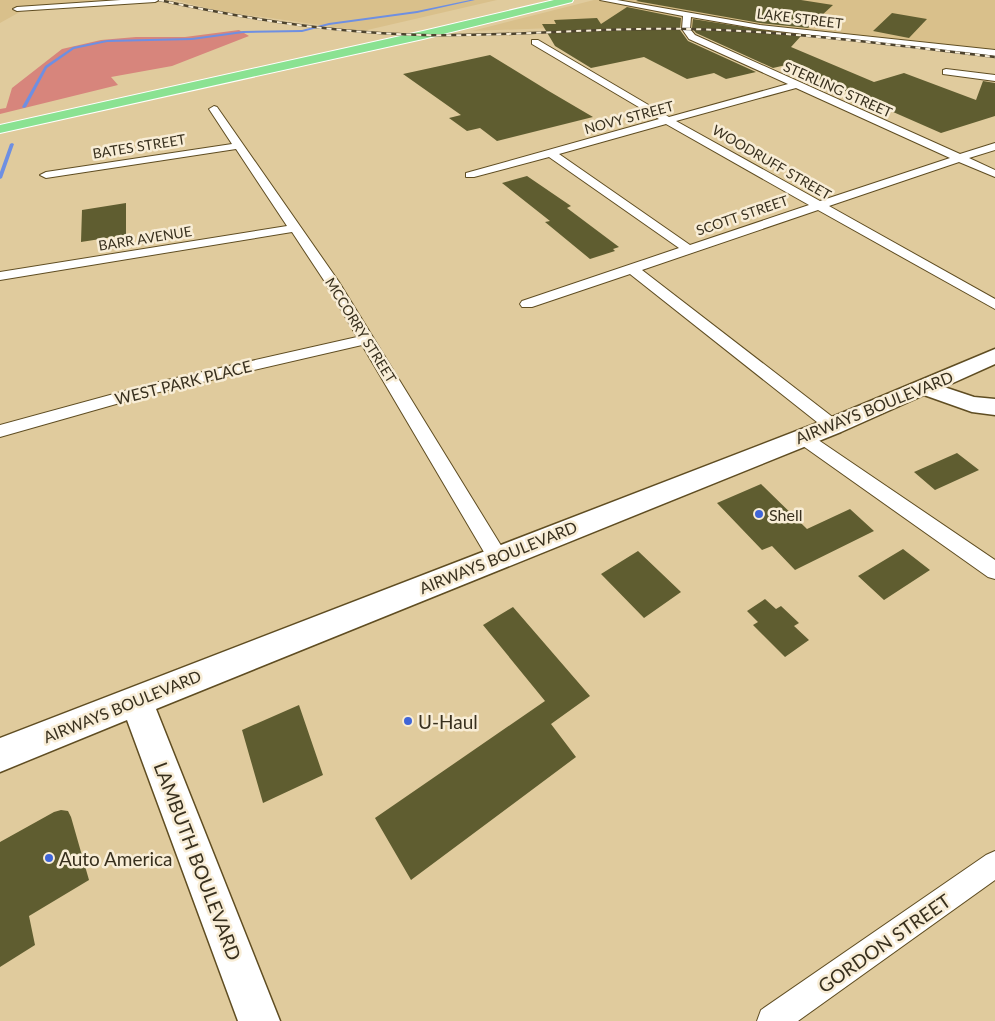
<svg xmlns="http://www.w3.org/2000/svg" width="995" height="1021" viewBox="0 0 995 1021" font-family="Lato,sans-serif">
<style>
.built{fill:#d9c08b}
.green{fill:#d7857c}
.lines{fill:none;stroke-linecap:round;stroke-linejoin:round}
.stream{fill:#6e8fe2;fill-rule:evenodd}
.building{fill:#5f5d30}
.street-casing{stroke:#5f4d22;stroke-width:2}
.secondary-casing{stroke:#5f4d22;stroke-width:3}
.highway-casing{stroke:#fff;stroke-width:2}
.street{fill:#fff;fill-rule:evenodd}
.secondary{fill:#fff;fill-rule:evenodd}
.highway{fill:#8ae292;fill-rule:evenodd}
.rail-casing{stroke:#4d432e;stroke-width:2.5}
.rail{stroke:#f8edd6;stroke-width:2;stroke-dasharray:5;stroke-linecap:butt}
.poi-dot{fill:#3f65d7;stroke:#f8edd6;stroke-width:2}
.labels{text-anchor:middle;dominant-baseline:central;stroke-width:5;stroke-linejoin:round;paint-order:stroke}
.far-street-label{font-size:14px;fill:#38301e;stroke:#f8edd6}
.street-label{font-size:16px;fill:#38301e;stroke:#f8edd6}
.poi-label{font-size:16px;fill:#38301e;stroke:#f8edd6;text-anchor:start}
.near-poi-label{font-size:19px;fill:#38301e;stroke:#f8edd6;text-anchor:start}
.near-street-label{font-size:19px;fill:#38301e;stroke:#f8edd6}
</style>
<rect width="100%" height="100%" fill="#e0cb9d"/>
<path class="built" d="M0 0H140L27 8 0 23Z
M174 0H497L363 31 219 11Z
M594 0H995V55L809 34 706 27 631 25 472 31Z"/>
<path class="green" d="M239 30 249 36 172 66 111 77 118 85 0 114V109L6 108 12 88 62 49 101 40 136 37H185Z"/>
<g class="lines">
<path class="stream" d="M470 0H475L417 13 329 25 302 32 243 33 192 40 107 42 74 49 47 68 26 107 24 108 22 107 45 66 73 47 107 40 192 38 243 31 302 30 329 23 417 11Z
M12 143 14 144 2 178 0 179V172L10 144Z"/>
</g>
<path class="building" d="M638 0H801L833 5 808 28 760 23 636 1Z
M627 7 681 18 680 30 688 41 756 72 726 79 714 73 687 79 644 57 591 68 555 46 542 24H556L554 20 597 18 601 24Z
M892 13 927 19 909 38 873 31Z
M693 19 801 36 791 47 874 82 904 73 976 100 983 81 995 83V116L941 133 786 65 773 68 696 33 692 28Z
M490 55 547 90 593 117 497 141 480 128 467 131 449 118 461 115 403 74Z
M527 176 571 206 567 208 619 247 613 249 615 251 590 259 545 222 550 221 502 183Z
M126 203V235L81 242 82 210Z
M957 453 979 470 935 490 914 472Z
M761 484 807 529 850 509 874 531 795 570 772 546 762 550 717 503Z
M903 549 930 570 884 600 858 576Z
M638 551 681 592 644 618 601 574Z
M765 599 776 609 781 606 799 623 794 626 809 640 785 657 753 625 758 622 747 611Z
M513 607 590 696 551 724 576 757 411 880 375 818 545 701 483 625Z
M299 705 323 775 263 803 242 730Z
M61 810 68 811 71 817 89 880 29 916 35 945 0 967V842L54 812Z"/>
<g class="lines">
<defs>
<path id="street" d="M121 0H159L155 2 17 11 13 9 17 7Z
M600 0H617L760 25 995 50V56L760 29 691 17 690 29 695 35 960 154 995 143V150L969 158 995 170V177L959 162 829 206 995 299V309L818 210 642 270 839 422 841 426 839 430H827L630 274 532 307H522L520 304 522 301 679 248 549 157 474 177H466V173L659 119 532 44V40H538L669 117 788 84 689 39 682 29 683 16ZM796 88 950 158 820 201 676 121ZM666 124 809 205 690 245 559 154Z
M946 69 995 75V81L943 74V70Z
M214 106 217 107 339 282 505 552 508 558 505 564 498 566 491 564 362 345 155 393 0 437V425L154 383 357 337 325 282 292 232 0 280V272L287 226 236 149 46 178 40 175 46 172 232 144 209 109Z
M802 431 808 433 995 560V579L988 577 796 441 793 437 796 433Z
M995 851V880L798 1021H757L761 1010 986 855Z"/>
<path id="secondary" d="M995 349V364L944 387 974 397 995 399V415L972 412 924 395 841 432 156 709 280 1021H238L127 720 0 772V738L825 420Z"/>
<path id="highway" d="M554 0H573L572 2 423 39 0 133V125L423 31Z"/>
</defs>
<use href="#street" class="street-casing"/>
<use href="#secondary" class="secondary-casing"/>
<use href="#highway" class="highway-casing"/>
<use href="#street" class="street"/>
<use href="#secondary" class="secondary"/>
<use href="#highway" class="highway"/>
<defs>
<path id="rail" d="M159 0C246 19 333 33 422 35 511 37 599 27 688 29 791 31 893 45 995 57"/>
</defs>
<use href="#rail" class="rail-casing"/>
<use href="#rail" class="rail"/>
</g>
<g class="poi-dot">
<circle cx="759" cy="514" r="5"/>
<circle cx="408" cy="721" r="5"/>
<circle cx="49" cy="858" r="5"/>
</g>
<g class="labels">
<g class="far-street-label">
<text transform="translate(800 18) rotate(7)">LAKE STREET</text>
<text transform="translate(838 89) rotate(24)">STERLING STREET</text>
<text transform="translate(629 117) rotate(-15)">NOVY STREET</text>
<text transform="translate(139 146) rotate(-9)">BATES STREET</text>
<text transform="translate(772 162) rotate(30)">WOODRUFF STREET</text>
<text transform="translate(742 215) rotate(-19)">SCOTT STREET</text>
<text transform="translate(145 238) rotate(-9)">BARR AVENUE</text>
<text transform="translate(361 330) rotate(58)">MCCORRY STREET</text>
</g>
<g class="street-label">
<text transform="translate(183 382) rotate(-14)">WEST PARK PLACE</text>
<text transform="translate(874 407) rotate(-22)">AIRWAYS BOULEVARD</text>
<text transform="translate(498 557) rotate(-22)">AIRWAYS BOULEVARD</text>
<text transform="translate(122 706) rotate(-22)">AIRWAYS BOULEVARD</text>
</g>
<g class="poi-label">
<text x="769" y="514">Shell</text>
</g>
<g class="near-poi-label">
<text x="418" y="721">U-Haul</text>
<text x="59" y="858">Auto America</text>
</g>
<g class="near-street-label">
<text transform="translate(198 861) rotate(69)">LAMBUTH BOULEVARD</text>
<text transform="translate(884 943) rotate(-35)">GORDON STREET</text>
</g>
</g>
</svg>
